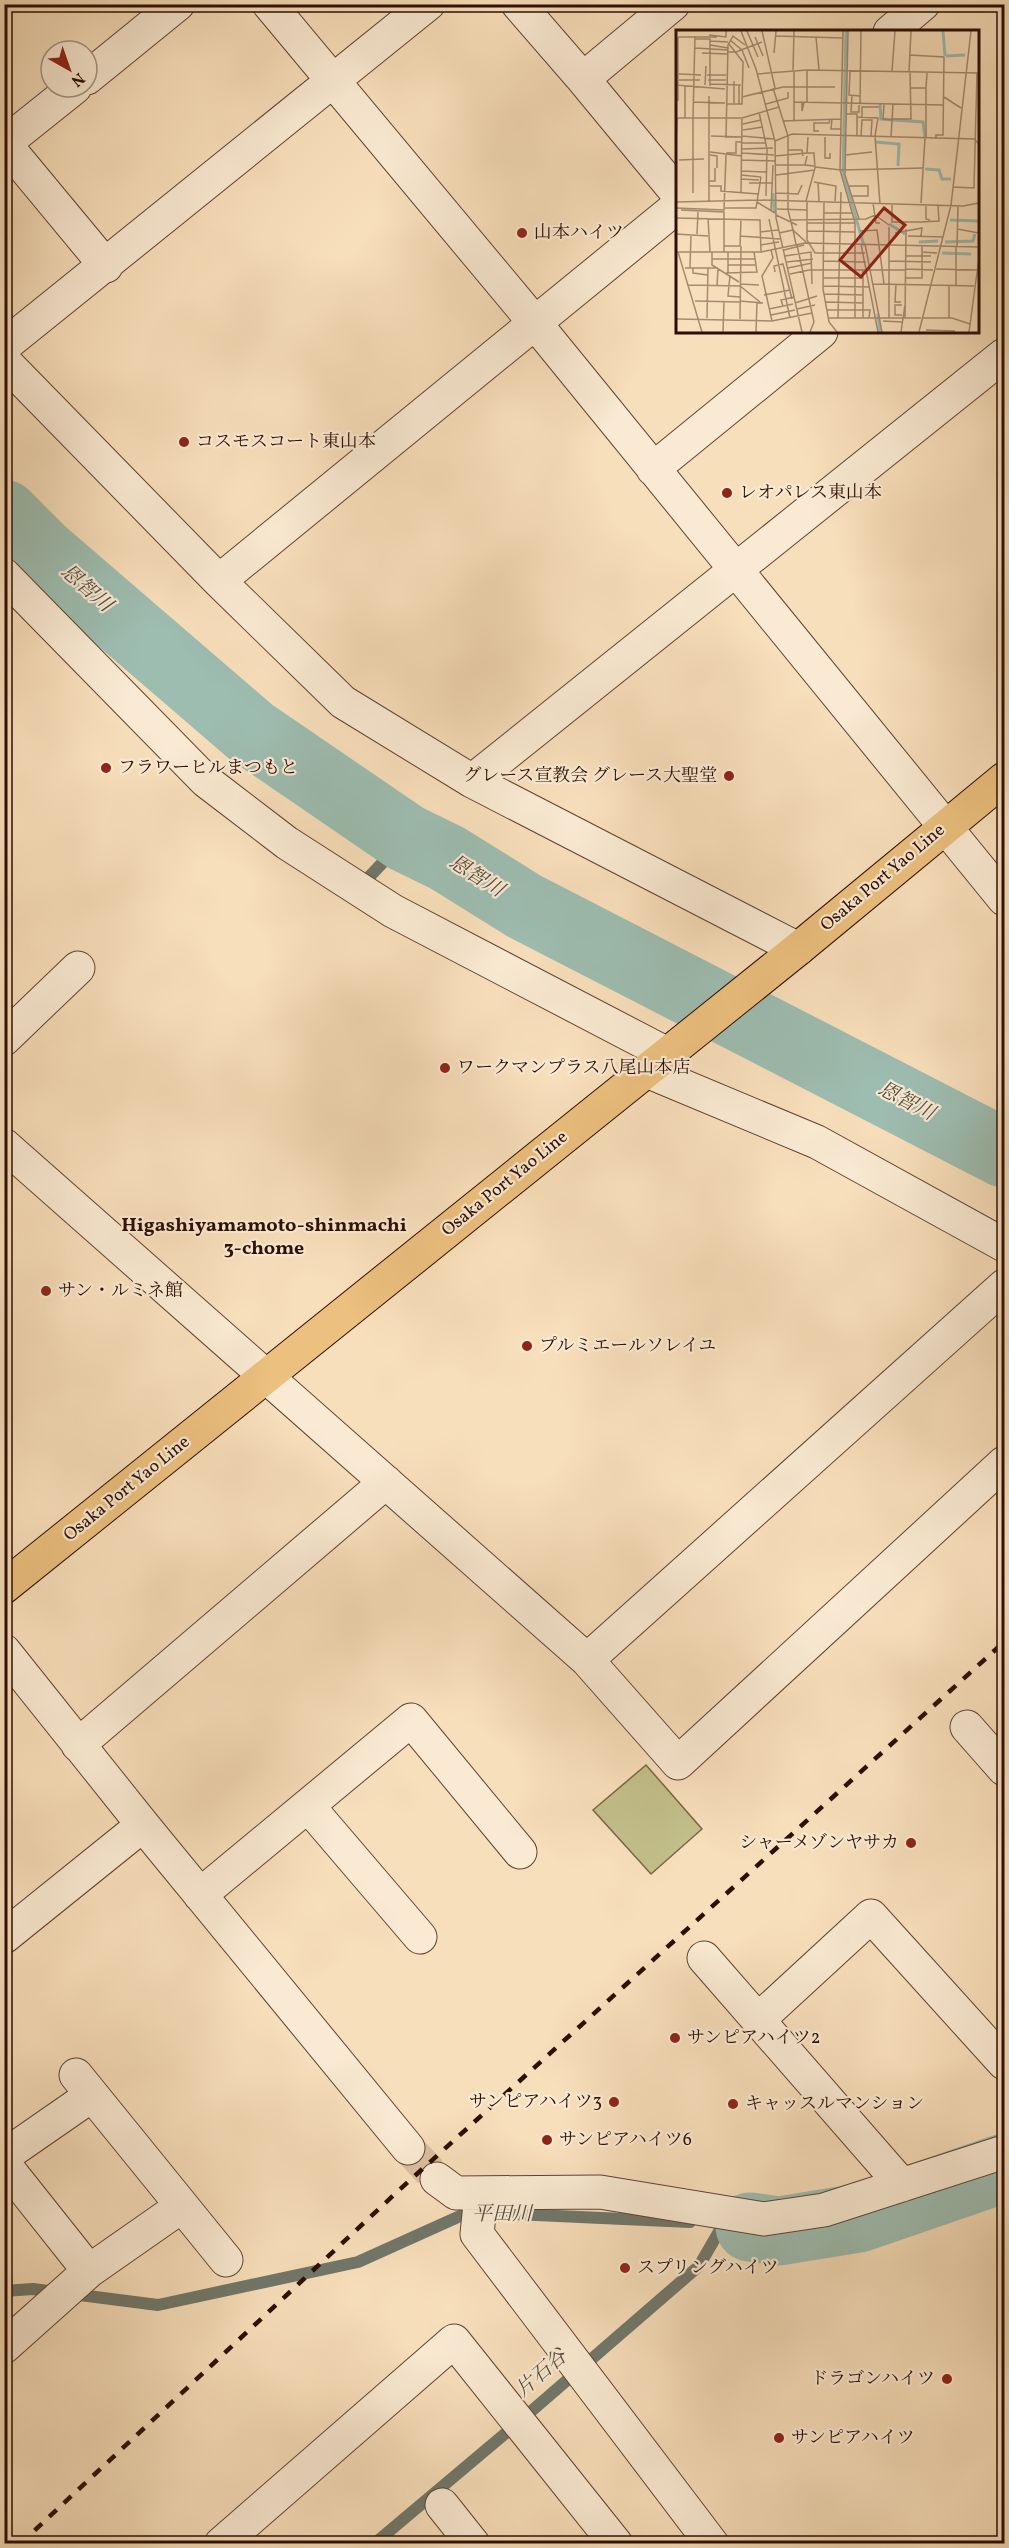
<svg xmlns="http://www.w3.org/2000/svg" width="1009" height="2548" viewBox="0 0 1009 2548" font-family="Vollkorn,'Noto Serif JP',serif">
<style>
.green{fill:#c3c08c;stroke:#786748;stroke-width:1.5}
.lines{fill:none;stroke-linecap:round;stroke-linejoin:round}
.stream{stroke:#70776b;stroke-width:12}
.river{stroke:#9dbdb1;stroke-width:69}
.street-tunnel{stroke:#d9c09f;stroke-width:33;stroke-dasharray:33 16;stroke-linecap:butt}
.street-casing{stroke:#5f4231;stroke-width:35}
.primary-casing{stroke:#2c0e03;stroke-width:35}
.street{stroke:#faead3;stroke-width:33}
.primary{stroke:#ecc07e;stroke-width:33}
.rail{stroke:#2c0e03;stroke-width:4.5;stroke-dasharray:10 10;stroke-linecap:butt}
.poi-dot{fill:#8f2418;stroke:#faead3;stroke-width:2}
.labels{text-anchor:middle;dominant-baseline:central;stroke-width:4.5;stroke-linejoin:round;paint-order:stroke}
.poi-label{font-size:18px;fill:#2c0e03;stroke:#faead3;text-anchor:start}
.street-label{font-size:18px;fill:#2c0e03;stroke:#faead3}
.water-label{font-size:20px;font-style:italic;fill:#544b40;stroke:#faead3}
.neighbourhood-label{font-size:20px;font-weight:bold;fill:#2c0e03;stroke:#faead3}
.inset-river{fill:none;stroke:#9dbdb1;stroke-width:3}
.inset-road{fill:none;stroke:#a68b71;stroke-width:1.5}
.view{fill:#8f2418;fill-opacity:0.15;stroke:#8f2418;stroke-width:3}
.inset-edge{fill:none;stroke:#2c0e03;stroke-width:3}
</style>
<rect width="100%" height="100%" fill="#f8dfbb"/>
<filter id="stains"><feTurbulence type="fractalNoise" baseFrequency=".00333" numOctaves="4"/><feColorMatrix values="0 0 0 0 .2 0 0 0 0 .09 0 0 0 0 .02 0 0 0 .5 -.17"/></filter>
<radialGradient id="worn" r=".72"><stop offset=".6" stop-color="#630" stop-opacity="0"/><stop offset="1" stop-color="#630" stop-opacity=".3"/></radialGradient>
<path class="green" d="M646 1765 702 1829 651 1874 593 1810Z"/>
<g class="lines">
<path class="stream" d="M370 876 406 838
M4 2291 33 2289 158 2305 358 2262 469 2212 690 2222
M374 2544 513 2427 699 2266 724 2223H716"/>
<path class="river" d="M4 514 42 552 251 732 406 838 447 858 524 906 1004 1153
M750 2227 779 2231 859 2218 1004 2168"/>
<path class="street-tunnel" d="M408 2148 437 2179"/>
<defs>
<path id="street" d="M269 4 535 323 1004 899
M518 4 583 79 678 194
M890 32 923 4
M87 78 178 4
M583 79 673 4
M4 143 106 266
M5 143 75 87
M4 346 428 4
M4 361 219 581 343 702 472 781 798 949
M653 469 821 332
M4 575 206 781 287 843 393 911 667 1054
M219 581 678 206
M472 781 1004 355
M4 1039 78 968
M647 1071 817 1142 1004 1245
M4 1145 587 1660 678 1763 1004 1463
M4 1651 143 1825 408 2148
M587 1660 1004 1286
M967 1727 1004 1769
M78 1745 386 1482
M308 1806 420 1937
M200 1895 411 1720 520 1852
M4 1937 143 1825
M704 1958 902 2185
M758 2020 871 1916 1004 2063
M76 2075 226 2260
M4 2156 92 2095
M4 2164 89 2271 4 2347
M437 2179 456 2193 600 2192 764 2219 824 2210 1004 2152
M481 2194 477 2234 712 2544
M89 2271 182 2206
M442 2505 473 2544
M221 2544 454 2341 616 2544"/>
<path id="primary" d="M4 1587 798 949 1004 779"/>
</defs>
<use href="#street" class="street-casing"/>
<use href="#primary" class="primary-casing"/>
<use href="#street" class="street"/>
<use href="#primary" class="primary"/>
<path class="rail" d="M20 2544 397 2192 1004 1642"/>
</g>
<g class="poi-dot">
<circle cx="522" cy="233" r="6"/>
<circle cx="184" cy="442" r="6"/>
<circle cx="727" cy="493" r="6"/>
<circle cx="106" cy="768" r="6"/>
<circle cx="729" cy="776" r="6"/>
<circle cx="445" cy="1068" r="6"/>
<circle cx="46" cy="1291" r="6"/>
<circle cx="527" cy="1346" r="6"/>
<circle cx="911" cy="1843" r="6"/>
<circle cx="675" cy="2038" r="6"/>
<circle cx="614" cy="2102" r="6"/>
<circle cx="733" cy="2104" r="6"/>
<circle cx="547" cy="2140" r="6"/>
<circle cx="625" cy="2268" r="6"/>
<circle cx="947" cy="2379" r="6"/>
<circle cx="779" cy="2438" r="6"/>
</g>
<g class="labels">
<g class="poi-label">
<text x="534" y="233">山本ハイツ</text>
<text x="196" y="442">コスモスコート東山本</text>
<text x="739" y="493">レオパレス東山本</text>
<text x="118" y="768">フラワーヒルまつもと</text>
<text x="717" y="776" text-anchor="end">グレース宣教会 グレース大聖堂</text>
<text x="457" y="1068">ワークマンプラス八尾山本店</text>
<text x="58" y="1291">サン・ルミネ館</text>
<text x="539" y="1346">プルミエールソレイユ</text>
<text x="899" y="1843" text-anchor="end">シャーメゾンヤサカ</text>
<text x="687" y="2038">サンピアハイツ2</text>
<text x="602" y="2102" text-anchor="end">サンピアハイツ3</text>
<text x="745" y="2104">キャッスルマンション</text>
<text x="559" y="2140">サンピアハイツ6</text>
<text x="637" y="2268">スプリングハイツ</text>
<text x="935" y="2379" text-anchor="end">ドラゴンハイツ</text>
<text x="791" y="2438">サンピアハイツ</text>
</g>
<g class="street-label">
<text transform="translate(883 878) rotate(-40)">Osaka Port Yao Line</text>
<text transform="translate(505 1184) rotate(-39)">Osaka Port Yao Line</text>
<text transform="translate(127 1489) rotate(-39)">Osaka Port Yao Line</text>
</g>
<g class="water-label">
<text transform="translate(86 589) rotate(41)">恩智川</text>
<text transform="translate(476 877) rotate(32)">恩智川</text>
<text transform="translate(906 1102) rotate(27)">恩智川</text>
<text x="502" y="2215">平田川</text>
<text transform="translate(542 2374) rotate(-41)">片石谷</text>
</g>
<g class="neighbourhood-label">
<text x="264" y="1226">Higashiyamamoto-shinmachi<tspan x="264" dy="23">3-chome</tspan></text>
</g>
</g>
<g transform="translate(676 30)">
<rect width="303" height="303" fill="#f8dfbb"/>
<path class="inset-river" d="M170 1 167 143 188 216M267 1 269 26M270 26 289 25M204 74 205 89 247 92 249 107M200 112 223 114 222 136M249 139 263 140 266 149H275M97 163 98 182M274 190 303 191M213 194 229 204M243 212 262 211M269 212 297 211 299 204M266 223 295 224M202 284 204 302"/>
<path class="inset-road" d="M65 1 80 39 99 111 100 188 126 302M71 1 82 27M86 1 99 58M167 1 164 140 179 193V288M172 1 169 145 183 189M33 5 50 7V1M100 6 167 8M2 7V71M2 7H41M79 7 87 26M140 7 143 40M19 9H34V56M54 10 66 20 73 38M34 11 52 12M34 15 52 18M19 18 52 20M51 22H60L86 12M26 23 51 24M98 23 100 1M234 25 268 27 267 105H260V109M117 40 118 1M118 41V90M174 41 173 65 184 66M216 41 219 1M233 42 235 1M3 44 25 45M81 44 131 40 303 43M31 45H50M3 50H24M32 50H50M34 54 65 55M0 55 49 59M9 55V88M29 55 30 36M97 58 112 106V180L117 200 130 212M234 58H250L251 43M176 65 175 82H183V75M66 67 107 57H159M268 67 285 78M17 72 49 73M118 72 267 75M126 72V81L128 72M131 72V40M58 73V51M50 74H66L67 32 53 14M63 74V55M90 74 112 68V62M184 74 185 1M208 74 207 89 217 90M83 82 91 119 90 166M170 84H181V106M181 87 202 88 199 106M186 87V77H203M0 88H66L103 77M17 88 19 6M17 88V163M156 89 155 99H165M217 89H235L234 42M107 91 165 89M67 94 85 90M67 100 87 97M143 101H138V93H153L154 89M35 106 66 107M66 106 98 109M185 106 186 90H196L195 106M199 106 204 174M149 107V128H154V123M215 107 217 74M50 108 52 15 57 6 69 15M250 108V58M99 111 116 104 298 109 303 114M66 113H90M0 115 1 88M66 119 97 118M112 120H126L127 126M34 122 66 126M50 123H60V112H66M66 123 98 125M34 125 41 126V138M169 125 196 122M99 126 131 123M131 126 129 135 138 136M3 130 28 129M66 130 99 131M99 135H130M139 137 165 140 248 138M65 141 91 142M65 145 85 147M100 145 139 140M65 149 83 150M33 151H39V138M138 152 160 156 159 171M142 152 143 171M73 153H97M33 156H45V161L82 164M172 156H192V166H176M277 157 298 158 301 43M65 162 66 89M100 163 122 164 126 155M33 171V66M130 171 139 138 138 123H131L132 107M131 171V210L139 223H189M0 172 82 170 287 176 303 173M81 172 99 183M148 172 147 259 153 292 161 302M197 173 200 193H204M245 173 249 108M216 175V192H245L263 191 262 175M250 175V189L254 190M0 178 48 180 50 125M49 178H80L85 147M101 179 131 180M5 180 48 182V222M95 180 97 135M148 183H176M100 185 121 195M0 188 84 190 85 222M32 188 34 222M93 189 114 288M115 190 190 189 199 185 213 195M131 193H179M281 199 303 203M131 201 179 202M184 201 201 200 208 254M84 202 102 200M103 203 117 200 120 214M219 203 246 198 245 206M0 204 32 206M21 204 22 182M64 206 104 209M232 206 267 207M185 214 202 302M189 214 206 302M85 215 103 212M121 215 138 292 134 302M48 216H64L65 189M246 216V222L261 223M280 216V256M281 216 282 176M95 220 97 228 86 246 96 291M108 220 128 215M0 222H85L129 213 303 217M2 222 26 302M36 222V235L63 252M52 222V243M109 226 135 222 136 254M230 226H255M36 229H79M147 231 190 232M213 231 255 232M111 232 137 229M52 235H79M9 238H42M14 238 15 205M17 238V243L32 245M112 238 136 233M213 239V197M229 239 257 240M260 239 301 240M99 242 98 236 107 234 116 269M50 243 81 242 78 222M114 244 133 240H229M54 245 52 266 64 267M147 248H187M229 248H246V222M64 254 83 255M197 254 254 255M220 254 219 272H225M12 255 64 256 84 272M255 255 298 256M41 256 42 238M147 256 193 257M273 256V288M148 264 187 265M88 265 114 260M19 271 64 272M64 271 87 273M150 272 187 273M119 273 141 266M107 276 105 270 118 267M93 279 117 274M121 279 139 275M151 280H194L193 288M95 285 119 280M226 285H219V275H226M31 288 32 238M152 288H245M162 288 165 162M187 288V240M213 288V239M229 288 230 199M247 288H276L294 294M0 289 96 291 136 283M64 289 65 216M207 291 226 292M250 300 279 301M47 302 48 271M80 302 81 272M225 302 229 275M243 302 275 175 295 1M293 302 303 228"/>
<path class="view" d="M208 178 229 195 185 247 164 230Z"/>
<rect width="303" height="303" class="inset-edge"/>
</g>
<rect width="1009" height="2548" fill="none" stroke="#f8dfbb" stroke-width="24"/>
<rect x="6" y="6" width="997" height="2536" fill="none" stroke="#2c0e03" stroke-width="3"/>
<rect x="12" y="12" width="985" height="2524" fill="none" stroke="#2c0e03" stroke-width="1.5"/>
<g transform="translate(69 69) rotate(140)"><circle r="28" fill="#faead3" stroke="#a89280" stroke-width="1.5"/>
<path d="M0-4.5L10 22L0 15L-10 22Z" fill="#8f2418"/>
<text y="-9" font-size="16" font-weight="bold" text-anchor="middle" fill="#2c0e03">N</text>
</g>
<rect width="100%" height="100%" filter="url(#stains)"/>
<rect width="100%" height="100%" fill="url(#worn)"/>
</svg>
